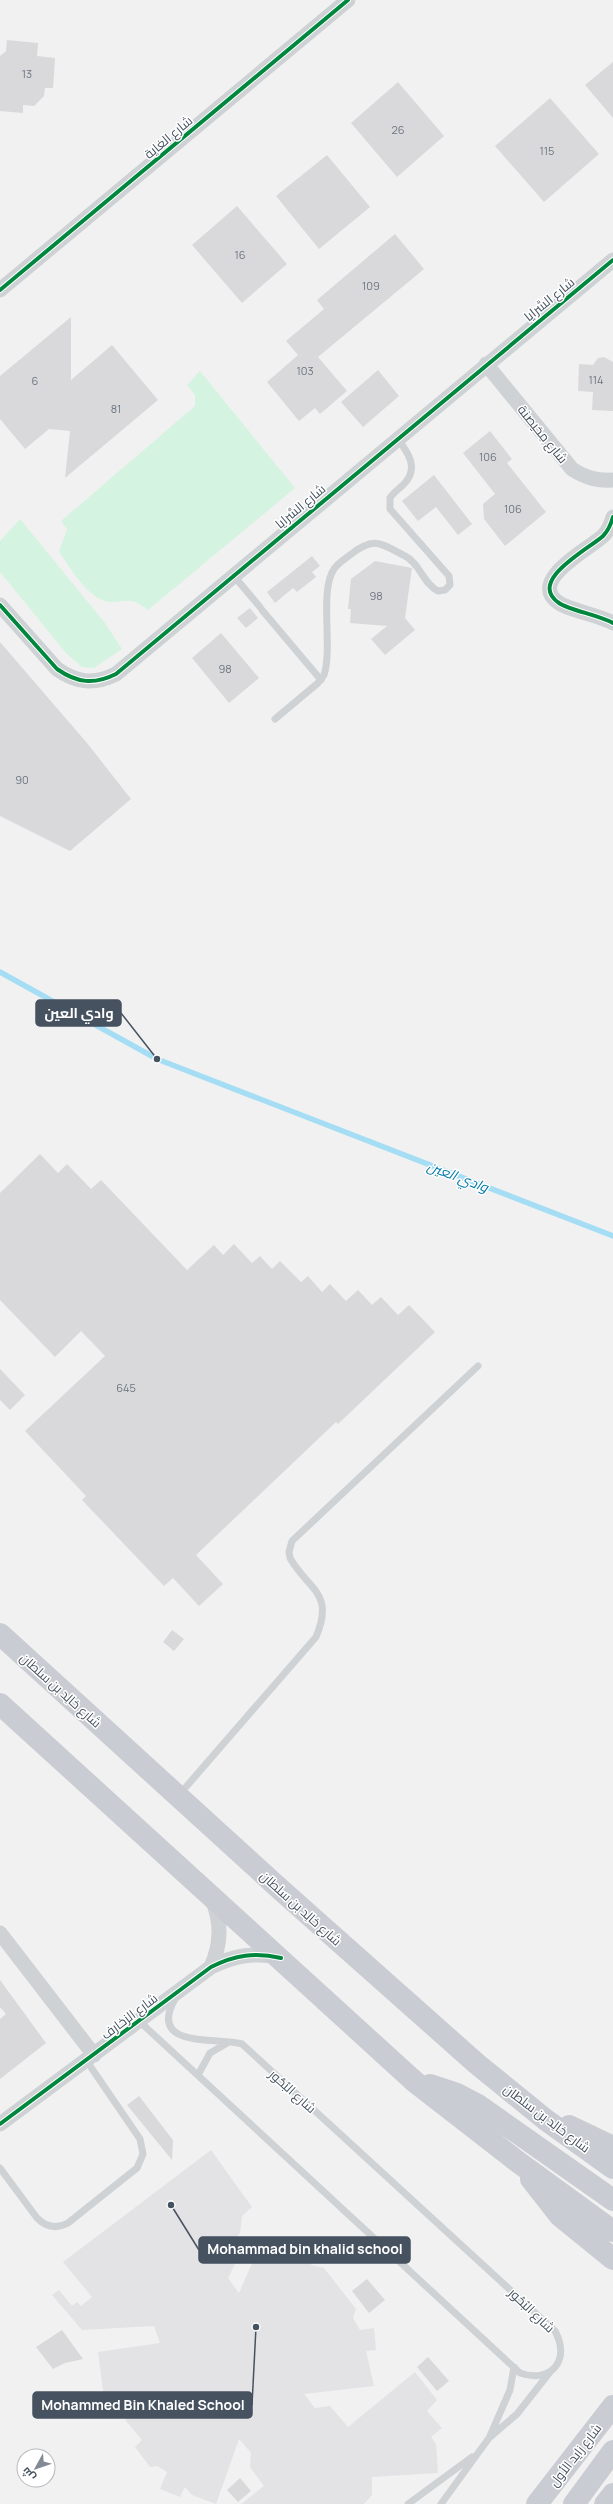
<svg xmlns="http://www.w3.org/2000/svg" width="613" height="2504" viewBox="0 0 613 2504" font-family="Manrope,Cairo,sans-serif">
<style>
.education{fill:#e3e2e4}
.green{fill:#d4f3e1}
.lines{fill:none;stroke-linecap:round;stroke-linejoin:round}
.stream{stroke:#a5def4;stroke-width:5.5}
.building{fill:#d9d9db}
.lane{stroke:#ced2d5;stroke-width:7}
.street{stroke:#ced2d5;stroke-width:15}
.primary{stroke:#c9ccd2;stroke-width:22}
.cycleway-casing{stroke:#fff;stroke-width:6}
.cycleway{stroke:#00873e;stroke-width:4}
.labels{text-anchor:middle;dominant-baseline:central;stroke-width:3;stroke-linejoin:round;paint-order:stroke}
.number-label{font-size:11px;fill:#6c7580}
.street-label{font-size:13px;fill:#465260;stroke:#fff}
.water-label{font-size:14px;font-style:italic;fill:#027aa7;stroke:#fff}
.leader{fill:none;stroke:#465260;stroke-width:1.5}
.callout-dot{fill:#465260;stroke:#fff;stroke-width:1.5}
.callout{fill:#465260;stroke:#465260;stroke-width:1.5}
.callout-label{font-size:14px;text-anchor:middle;font-weight:bold;fill:#fff}
</style>
<rect width="100%" height="100%" fill="#f2f1f1"/>
<path class="education" d="M211 2150 252 2207 242 2216 240 2233 233 2240 241 2252 228 2278 239 2293 264 2236 295 2252 298 2241 317 2251 311 2265 324 2268 356 2309 353 2318 360 2330 374 2328 376 2350 366 2351 374 2386 304 2394 315 2408 330 2406 348 2427 415 2372 437 2400 427 2411 442 2428 431 2437 436 2444 438 2473 372 2477V2495L364 2504H241L264 2486 250 2467 251 2453 239 2439 216 2504 192 2495 185 2487 180 2497 160 2489 167 2472 157 2466 150 2467 135 2447 142 2440 126 2421 120 2404 105 2406 98 2352 160 2343 154 2326 82 2330 52 2295 59 2290 72 2306 77 2302 81 2306 92 2297 63 2262Z"/>
<path class="green" d="M200 371 295 488 148 610C127 592 119 607 102 600 83 591 71 568 59 552L67 529 61 521 195 406V395L187 385Z
M20 519 105 623 122 649 94 668 82 667 67 654 0 572V541Z"/>
<g class="lines">
<path class="stream" d="M0 972 157 1059 613 1236"/>
</g>
<path class="building" d="M7 40 38 43 37 56 55 58 53 88H45L44 96 34 106 23 105V113L0 111V56L6 51Z
M613 62V118L585 85Z
M398 82 444 136 397 177 351 123Z
M550 98 599 154 544 202 495 146Z
M327 155 370 207 319 249 276 196Z
M237 206 287 264 242 303 192 245Z
M395 234 424 269 318 357 347 391 320 414 315 408 299 421 267 382 298 355 286 341 324 309 317 300Z
M71 317V380L112 345 158 400 65 478 70 431 49 429 25 449 0 419V376Z
M604 357 613 362V411L592 410 593 392 578 391 579 364 593 365 598 358Z
M378 370 399 396 363 427 341 402Z
M490 431 512 459 507 463 546 512 505 546 484 519 483 504 495 494 463 453Z
M434 475 472 524 458 535 436 507 418 521 402 501Z
M312 556 320 566 312 572 316 577 297 592 293 588 275 603 267 592Z
M375 561 412 568 405 618 415 630 385 655 371 639 387 626 350 623 351 609H348L351 579Z
M250 608 258 618 246 628 237 618Z
M221 633 259 678 229 703 192 658Z
M0 642 87 743 131 799 70 851 0 816Z
M40 1154 58 1173 67 1164 91 1189 101 1180 187 1270 214 1245 223 1255 234 1244 252 1263 260 1256 272 1269 280 1261 301 1282 308 1276 322 1292 330 1284 346 1301 358 1290 372 1305 381 1297 398 1315 409 1305 435 1332 338 1424 336 1422 196 1555 223 1584 199 1606 173 1578 164 1586 82 1500 86 1496 25 1431 105 1356 81 1331 55 1357 0 1300V1193Z
M0 1369 25 1395 10 1410 0 1400Z
M172 1630 184 1639 174 1651 163 1642Z
M0 1980 46 2043 0 2079V2019L6 2014 0 2007Z
M139 2096 173 2140 172 2160 127 2105Z
M367 2279 385 2300 369 2313 352 2291Z
M62 2330 83 2359 65 2363 53 2369 36 2347Z
M428 2357 449 2381 437 2391 417 2367Z
M240 2478 251 2491 238 2502 227 2490Z"/>
<g class="lines">
<path class="lane" d="M233 575 260 607
M262 610 321 680
M275 719 318 683 324 675C333 647 319 591 334 569 338 563 345 559 350 555 374 536 380 543 405 556 420 563 423 584 438 591L445 590 450 585 449 576 390 509V498C393 493 399 489 403 485 420 469 408 452 397 438
M179 1795 316 1637C335 1592 308 1590 290 1558L289 1552 292 1541 478 1366
M139 2021 520 2373C551 2384 571 2360 555 2331L242 2044C216 2037 147 2049 175 1999
M198 2075 210 2053 229 2042
M0 2168 37 2218C47 2228 57 2229 68 2223L137 2168 143 2154 140 2139 86 2060
M490 2436 510 2390 514 2367
M408 2504 472 2457
M441 2504 489 2438 517 2414 550 2372"/>
<path class="street" d="M0 290 348 0
M486 364 572 469C586 478 597 481 613 480
M613 517C611 524 608 531 603 536 589 549 526 581 559 603 569 610 598 615 613 623
M0 605 57 669C77 683 94 685 116 674L613 260
M0 1933 94 2055
M211 1967C221 1944 222 1923 212 1899
M0 2124 211 1967C233 1956 253 1952 278 1957"/>
<path class="primary" d="M0 1634 281 1890 477 2064 546 2120 613 2168
M0 1704 415 2082 518 2162 613 2231
M430 2085 457 2094 478 2105 613 2200
M569 2126 613 2147
M531 2179 560 2216 613 2259
M537 2504 613 2406
M574 2504 613 2451
M605 2504 613 2494"/>
<defs>
<path id="cycleway" d="M0 290 348 0
M613 517C611 524 608 531 603 536 589 549 526 581 559 603 569 610 598 615 613 623
M0 605 57 669C77 683 94 685 116 674L613 260
M0 2124 211 1967C235 1955 255 1952 281 1958"/>
</defs>
<use href="#cycleway" class="cycleway-casing"/>
<use href="#cycleway" class="cycleway"/>
</g>
<g class="labels">
<g class="number-label">
<text x="27" y="73">13</text>
<text x="398" y="129">26</text>
<text x="547" y="150">115</text>
<text x="240" y="254">16</text>
<text x="371" y="285">109</text>
<text x="305" y="370">103</text>
<text x="596" y="379">114</text>
<text x="35" y="380">6</text>
<text x="116" y="408">81</text>
<text x="488" y="456">106</text>
<text x="513" y="508">106</text>
<text x="376" y="595">98</text>
<text x="225" y="668">98</text>
<text x="22" y="779">90</text>
<text x="126" y="1387">645</text>
</g>
<g class="street-label">
<text transform="translate(168 137) rotate(-40)">شارع الغاية</text>
<text transform="translate(549 299) rotate(-39)">شارع السَّرايا</text>
<text transform="translate(543 434) rotate(51)">شارع مِحَيصنة</text>
<text transform="translate(300 506) rotate(-40)">شارع السَّرايا</text>
<text transform="translate(61 1690) rotate(42)">شارع خالِد بن سلطان</text>
<text transform="translate(301 1908) rotate(42)">شارع خالِد بن سلطان</text>
<text transform="translate(129 2016) rotate(-37)">شارع الزخارف</text>
<text transform="translate(293 2091) rotate(42)">شارع البُحُور</text>
<text transform="translate(547 2118) rotate(37)">شارع خالِد بن سلطان</text>
<text transform="translate(532 2310) rotate(44)">شارع البُحُور</text>
<text transform="translate(575 2455) rotate(-52)">شارع زايد الأول</text>
</g>
<g class="water-label">
<text transform="translate(458 1176) rotate(21)">وادي العين</text>
</g>
</g>
<path class="leader" d="M157 1059L121 1013M171 2205L199 2250M256 2327L252 2405"/>
<g class="callout-dot">
<circle cx="157" cy="1059" r="4"/>
<circle cx="171" cy="2205" r="4"/>
<circle cx="256" cy="2327" r="4"/>
</g>
<g class="callout">
<rect x="36" y="1000" width="85" height="26" rx="4"/>
<rect x="199" y="2237" width="211" height="26" rx="4"/>
<rect x="33" y="2392" width="219" height="26" rx="4"/>
</g>
<g class="callout-label">
<text x="79" y="1018">وادي العين</text>
<text x="305" y="2254">Mohammad bin khalid school</text>
<text x="143" y="2410">Mohammed Bin Khaled School</text>
</g>
<g transform="translate(36 2468) rotate(230)"><circle r="19" fill="#ffffff" stroke="#b5babf"/>
<path d="M0-3L7 15L0 10L-7 15Z" fill="#828a93"/>
<text y="-6" font-size="11" font-weight="bold" text-anchor="middle" fill="#465260">ش</text>
</g>
</svg>
